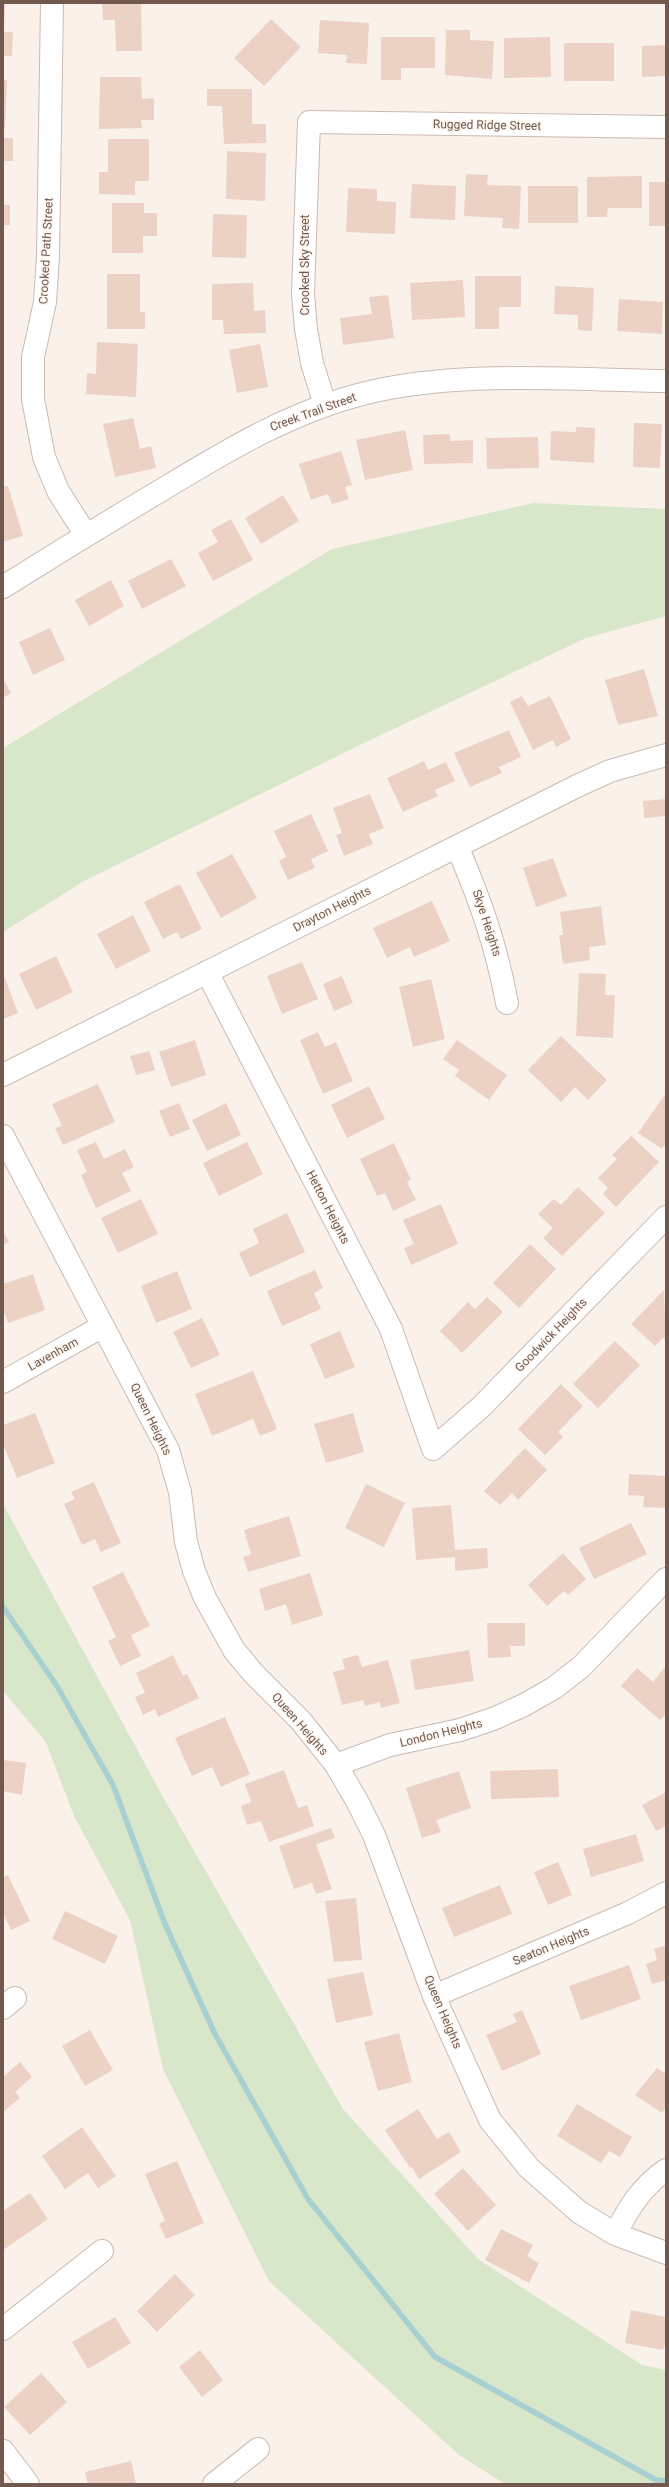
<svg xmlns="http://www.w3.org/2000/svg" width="669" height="2487" viewBox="0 0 669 2487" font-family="Roboto,sans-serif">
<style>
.green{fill:#d8e6ca}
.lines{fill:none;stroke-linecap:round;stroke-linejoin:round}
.stream{stroke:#a8cfd2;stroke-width:5.5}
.building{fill:#ecd1c5}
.minor-casing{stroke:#cbbab1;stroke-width:24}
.minor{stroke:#fff;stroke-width:22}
.labels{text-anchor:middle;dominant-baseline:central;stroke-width:3;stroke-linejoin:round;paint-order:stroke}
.street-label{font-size:12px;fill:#715950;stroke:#fdf7f0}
</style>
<rect width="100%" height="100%" fill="#faf2ea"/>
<path class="green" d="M533 503 666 509V616L586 638 366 742 84 881 3 932V748L332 549Z
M3 1504 163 1797 343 2109 478 2259 642 2365 666 2370V2484H505L459 2455 269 2281 163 2069 130 1920 74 1816 46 1742 3 1691Z"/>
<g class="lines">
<path class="stream" d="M3 1607 57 1686 113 1785 165 1924 215 2034 308 2199 435 2357 656 2480 666 2481"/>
</g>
<path class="building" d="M3 3H5L4 29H3Z
M102 3H141L142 51H116L115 20H103Z
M271 19 301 47 264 86 234 58Z
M320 20 369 23 367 64 346 63 347 55 318 53Z
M446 30H470V40L494 41 492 79 445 75Z
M3 32H13L12 56H3Z
M381 37H435V68H401V80H381Z
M550 37 551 77 504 78V38Z
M564 43H614V81H564Z
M666 45V76L642 77V46Z
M100 77H141L142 99 154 98V120H141L142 128 99 129Z
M3 80H7L5 129H3Z
M207 89H252V124H266V143L224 144 222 106H207Z
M3 138H13V161H3Z
M108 139H149V181H135V195L99 194V172H108Z
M227 151 266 153 265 201 226 199Z
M466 174 488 175 487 185 521 186 519 229 502 228 503 218 464 216Z
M642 176V208H608L607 217H587V177Z
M649 182H666V226H649Z
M412 184 456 186 455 220 410 218Z
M528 186H578V223H528Z
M348 188 377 189V201L396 202 395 234 346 232Z
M112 203H144V213H157V236H143V253H112Z
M3 205H10V225H3Z
M213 214 247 215 246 258 212 257Z
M107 274H140V312H145V329H107Z
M475 276H521V307H499V329H475Z
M463 280 465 317 412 320 410 283Z
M253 283 254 311 265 310 266 333 224 334 223 320H212V284Z
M555 286 594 288 592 331 578 330V315L554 314Z
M388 295 394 338 343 345 340 318 372 314 369 297Z
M619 299 663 302 662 334 617 331Z
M97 342 138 344 136 397 86 394 87 373 96 374Z
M260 344 268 387 237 393 229 350Z
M133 418 140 449 151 446 156 468 115 477 103 424Z
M634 423 662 424 660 468 633 467Z
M576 427 595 428 594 463 550 460 551 431 576 432Z
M405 430 413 470 365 480 356 440Z
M450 434V441L473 440V463L424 464 423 435Z
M538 437 539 468 487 469 486 438Z
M341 451 352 485 345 487 349 499 332 504 328 494 311 500 299 464Z
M8 486 23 536 3 542V487Z
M283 495 299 521 261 544 245 518Z
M231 519 253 560 213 581 198 553 218 542 211 530Z
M171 559 186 586 142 609 128 581Z
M111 580 124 606 89 626 75 600Z
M50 628 65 660 33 675 19 642Z
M644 669 658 716 618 725 605 680Z
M3 679 11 693 3 698Z
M522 696 528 706 550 696 571 739 556 747 553 740 533 750 510 702Z
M509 730 521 757 499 767 502 773 470 787 454 753Z
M424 761 428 770 446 762 455 781 435 790 438 796 403 812 387 778Z
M370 794 384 828 369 834 373 844 344 856 336 835 342 833 333 808Z
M666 799V816L644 818 643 801Z
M311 814 328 851 311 859 315 868 288 880 279 861 286 857 274 831Z
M232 854 257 898 221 918 196 873Z
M553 858 567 896 536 907 523 868Z
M180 884 202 929 181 939 177 932 163 939 144 902Z
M432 901 450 941 414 957 410 947 387 958 373 928Z
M601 906 606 945 589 947 590 960 563 964 559 935H563L560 912Z
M133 915 151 951 116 969 97 934Z
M56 956 73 992 36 1010 19 974Z
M302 962 318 999 282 1014 267 976Z
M3 973 18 1013 3 1019Z
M579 973 606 974 605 995H615L613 1038 576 1036Z
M342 976 353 1003 334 1011 323 984Z
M431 979 445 1039 413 1047 399 987Z
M318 1032 325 1047 336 1042 353 1081 323 1094 300 1040Z
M561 1036 607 1080 588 1100 575 1087 561 1102 528 1070Z
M195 1040 206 1075 171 1087 159 1052Z
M457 1040 507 1075 489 1100 455 1076 459 1070 443 1059Z
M149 1051 155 1070 136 1075 130 1056Z
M98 1084 115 1122 63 1145 55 1128 62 1126 52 1104Z
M369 1086 385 1119 347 1138 331 1105Z
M666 1093V1143L662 1149 638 1133Z
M179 1103 190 1129 170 1137 159 1111Z
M226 1103 241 1135 207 1151 192 1120Z
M631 1136 659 1162 616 1207 603 1194 608 1188 598 1178 617 1159 612 1155Z
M96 1142 104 1159 125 1149 134 1167 122 1173 131 1191 96 1208 81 1175 87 1172 77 1150Z
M247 1142 263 1174 219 1196 203 1163Z
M394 1143 411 1180 407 1182 416 1200 393 1211 385 1193 377 1196 360 1159Z
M578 1187 605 1213 562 1256 543 1238 553 1228 538 1214 554 1199 561 1205Z
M141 1199 158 1234 118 1253 101 1218Z
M441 1204 458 1244 411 1265 404 1248 414 1244 403 1220Z
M287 1213 305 1252 250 1277 239 1253 259 1243 253 1229Z
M3 1231 9 1242 3 1245Z
M530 1244 556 1269 519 1308 493 1283Z
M315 1270 323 1288 314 1293 321 1309 282 1326 267 1291Z
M177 1271 192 1309 156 1323 141 1286Z
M33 1274 45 1310 8 1323 3 1309V1284Z
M664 1290 666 1340 663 1338 655 1346 631 1324Z
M487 1297 503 1312 462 1353 440 1331 468 1302 475 1309Z
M202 1318 220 1355 191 1368 173 1332Z
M340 1331 355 1367 325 1379 310 1344Z
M615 1341 640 1365 598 1408 573 1384Z
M253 1371 277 1429 260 1436 253 1419 212 1436 195 1394Z
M561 1384 583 1406 558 1432 563 1437 545 1455 518 1429Z
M35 1413 55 1463 17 1478 3 1444V1425Z
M353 1413 364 1452 326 1463 314 1424Z
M525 1448 547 1470 518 1500 512 1493 500 1505 484 1491Z
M629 1474 666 1476V1508L643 1507 644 1496 628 1495Z
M94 1482 121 1543 101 1552 95 1539 82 1545 64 1504 75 1499 71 1492Z
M366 1484 405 1503 384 1547 345 1528Z
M451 1505 455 1550 487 1548 488 1568 455 1571V1557L416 1560 412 1508Z
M289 1516 301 1556 248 1572 243 1557 251 1554 244 1530Z
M631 1523 647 1554 594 1579 579 1548Z
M563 1553 586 1579 568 1595 564 1591 547 1606 528 1585Z
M123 1572 150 1626 131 1635 141 1656 120 1666 108 1641 116 1637 92 1587Z
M310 1573 323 1615 292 1625 286 1604 265 1611 259 1589Z
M487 1623H525V1646H510L511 1657 488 1658Z
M469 1650 474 1681 415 1690 410 1660Z
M173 1655 183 1676 187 1674 199 1698 158 1717 155 1709 143 1715 135 1697 145 1693 136 1673Z
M358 1655 362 1667 388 1660 400 1703 381 1708 380 1702 365 1706 363 1700 342 1705 333 1672 345 1669 342 1659Z
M666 1666V1714L660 1720 621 1686 637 1668 653 1682Z
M225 1717 250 1774 221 1787 212 1767 192 1776 175 1738Z
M3 1760 26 1763 22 1795 3 1791Z
M558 1769 559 1797 491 1799 490 1771Z
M284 1770 298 1808 307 1805 314 1826 269 1842 261 1821 247 1825 241 1806 251 1802 245 1784Z
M459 1771 471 1808 436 1820 441 1832 422 1838 406 1788Z
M666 1792V1826L656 1831 642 1805Z
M331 1828 335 1838 316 1844 332 1889 316 1894 312 1883 294 1889 279 1846Z
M636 1834 644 1861 591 1877 583 1849Z
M558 1862 572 1895 548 1905 534 1872Z
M8 1875 30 1921 11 1930 3 1913V1877Z
M500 1885 512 1914 454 1937 442 1908Z
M356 1898 362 1960 334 1962 325 1901Z
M65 1911 118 1936 105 1964 52 1939Z
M666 1945V1980L652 1984 646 1964 657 1960 654 1949Z
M629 1965 641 1999 581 2020 569 1986Z
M363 1972 373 2015 336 2023 327 1979Z
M522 2010 541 2054 502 2071 486 2035 517 2022 513 2014Z
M90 2030 113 2070 85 2086 62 2046Z
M399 2033 412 2082 378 2091 364 2042Z
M20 2062 32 2077 15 2092 20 2098 3 2112V2077Z
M657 2068 666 2074V2107L662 2113 635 2095Z
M577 2104 632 2137 620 2157 609 2151 601 2163 557 2136Z
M418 2109 437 2139 449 2132 461 2152 419 2179 412 2167 410 2168 385 2130Z
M82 2127 116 2176 98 2188 88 2173 65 2189 42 2156Z
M177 2161 204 2223 166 2239 159 2224 165 2221 145 2174Z
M463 2168 496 2205 468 2231 434 2194Z
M30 2193 48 2219 3 2250V2211Z
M501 2229 533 2245 527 2256 539 2263 529 2283 485 2260Z
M175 2274 195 2295 157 2332 137 2311Z
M631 2310 666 2317V2341L663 2350 625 2343Z
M115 2317 131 2343 88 2369 72 2342Z
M200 2350 223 2380 202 2397 179 2367Z
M41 2373 67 2402 30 2435 4 2407Z
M131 2461 136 2484H88L85 2472Z"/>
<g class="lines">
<defs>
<path id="minor" d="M52 3 48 256 45 302 33 357V399L44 457 58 491 86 535
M325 405 312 363 306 329 303 294 309 122 666 127
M3 587C57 553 111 520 165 488 229 449 293 411 366 393 463 370 567 380 666 381
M457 846C480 900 496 944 507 1003
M207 972 391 1329 433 1449 482 1406 666 1217
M3 1075 577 786 610 771 666 755
M3 1136 168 1450 180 1492 186 1542 194 1571 205 1598 234 1650 253 1673 301 1721 336 1765 357 1801 374 1835 434 1996 490 2120 529 2168 579 2212 615 2234 666 2253
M3 1382 103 1326
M336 1765 390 1745 460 1730 493 1719 524 1705 554 1688 581 1667 666 1579
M434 1996 628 1913 666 1893
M3 2008 15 1998
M615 2234C629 2208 641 2187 666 2170
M3 2329 102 2251
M3 2451 28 2484
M214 2484 258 2449"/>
</defs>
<use href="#minor" class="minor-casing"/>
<use href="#minor" class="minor"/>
</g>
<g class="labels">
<g class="street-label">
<text transform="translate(487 125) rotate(1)">Rugged Ridge Street</text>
<text transform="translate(46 251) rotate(-87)">Crooked Path Street</text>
<text transform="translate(305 265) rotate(-90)">Crooked Sky Street</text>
<text transform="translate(313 412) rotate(-20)">Creek Trail Street</text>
<text transform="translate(332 909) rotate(-27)">Drayton Heights</text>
<text transform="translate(487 923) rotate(72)">Skye Heights</text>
<text transform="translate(328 1207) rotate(63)">Hetton Heights</text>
<text transform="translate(551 1335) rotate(-46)">Goodwick Heights</text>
<text transform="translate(53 1354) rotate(-29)">Lavenham</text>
<text transform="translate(151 1419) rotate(64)">Queen Heights</text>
<text transform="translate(300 1724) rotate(49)">Queen Heights</text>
<text transform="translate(441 1733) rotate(-14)">London Heights</text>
<text transform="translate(551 1946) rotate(-23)">Seaton Heights</text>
<text transform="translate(443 2012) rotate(67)">Queen Heights</text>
</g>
</g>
<rect width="669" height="2487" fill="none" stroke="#715950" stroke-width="8"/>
</svg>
